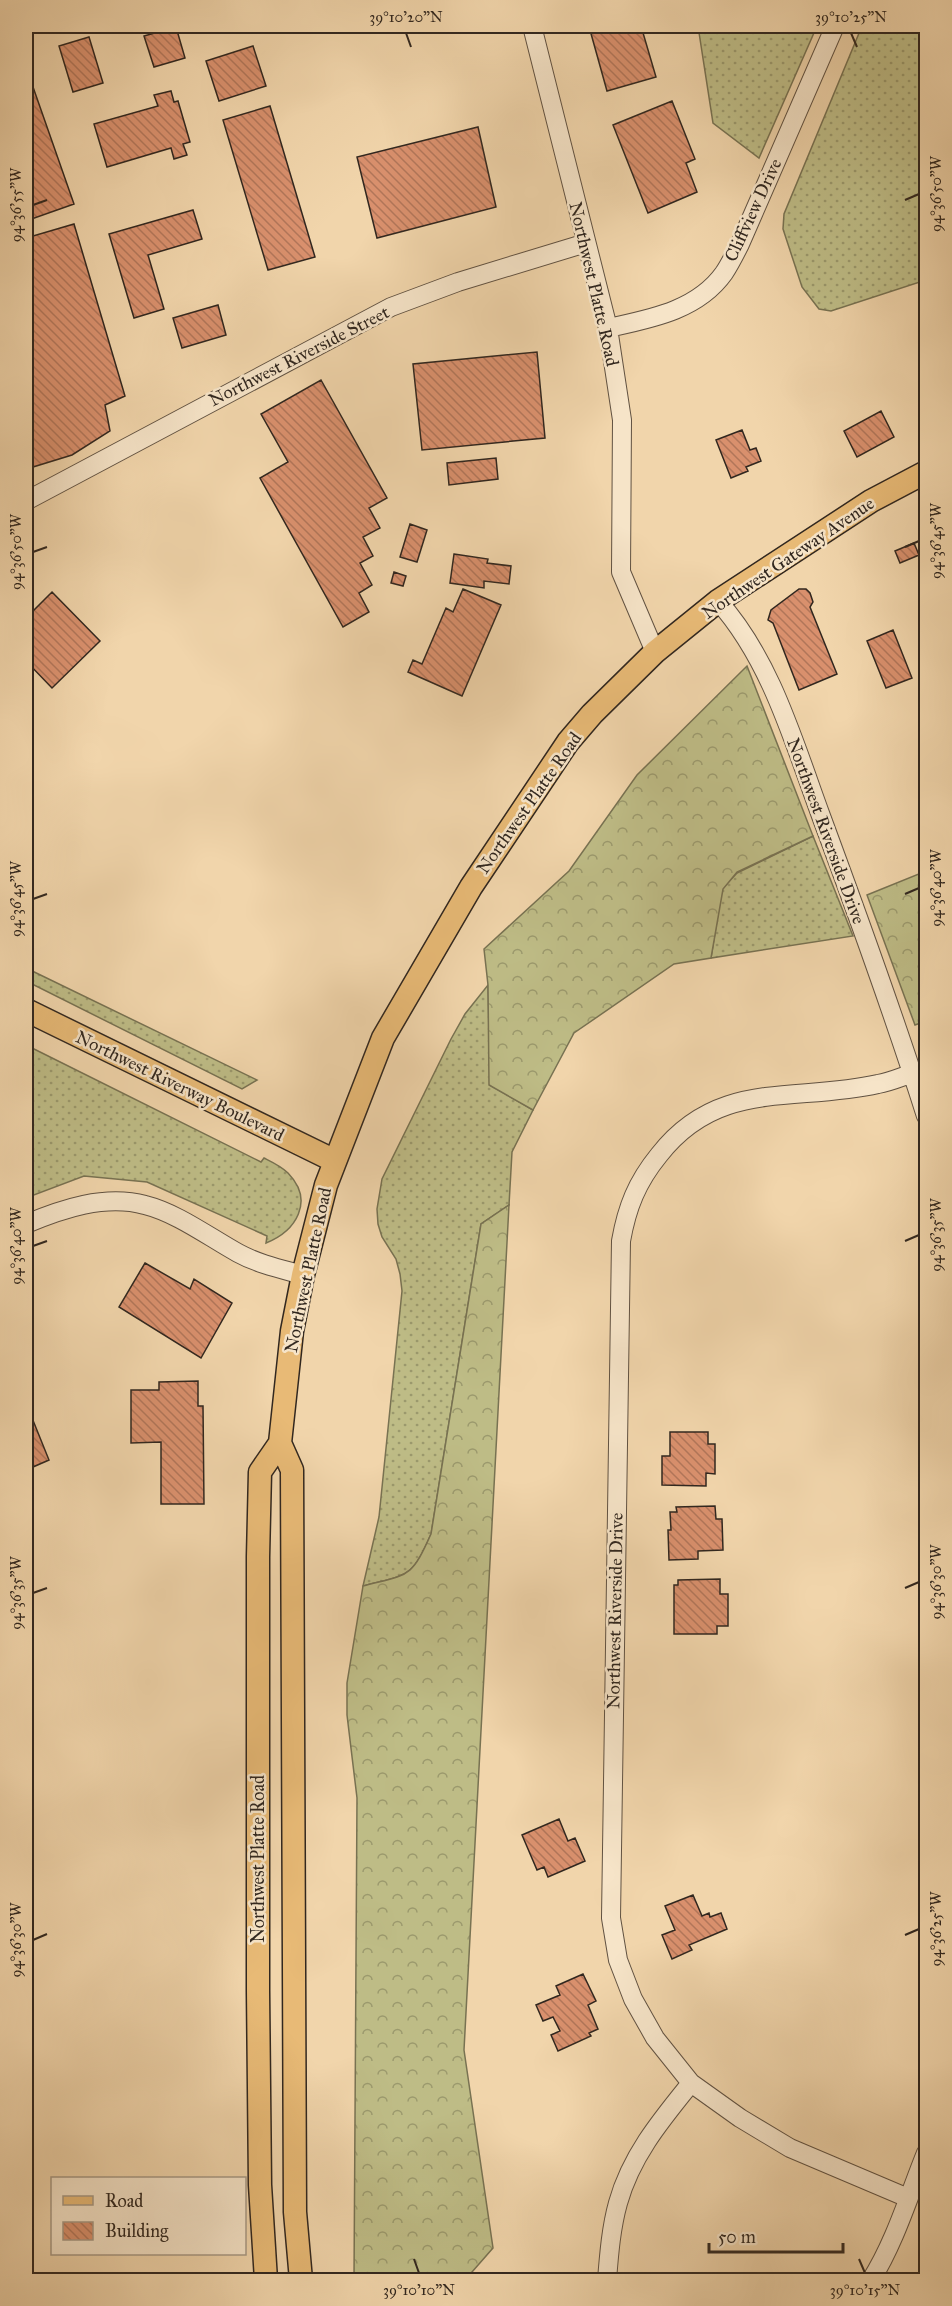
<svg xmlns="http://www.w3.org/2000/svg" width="952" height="2306" viewBox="0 0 952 2306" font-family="'IM FELL Great Primer',serif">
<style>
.grass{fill:url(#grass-dots);stroke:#787252;stroke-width:1.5}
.forest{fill:url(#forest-crowns);stroke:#787252;stroke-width:1.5}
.building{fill:url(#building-back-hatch);stroke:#31271f;stroke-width:1.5}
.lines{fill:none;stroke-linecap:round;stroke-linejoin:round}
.minor-casing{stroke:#615242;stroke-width:20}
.major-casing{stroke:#31271f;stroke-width:25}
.minor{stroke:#f6e4c8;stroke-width:18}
.major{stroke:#e8ba76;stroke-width:22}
.ticks{fill:none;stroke:#31271f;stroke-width:2}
.labels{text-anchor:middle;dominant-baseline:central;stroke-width:5;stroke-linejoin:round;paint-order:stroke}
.street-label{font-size:18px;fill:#31271f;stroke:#f6e4c8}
.neatline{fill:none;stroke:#31271f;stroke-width:2}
.ticks-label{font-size:15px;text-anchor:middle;fill:#31271f}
</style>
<defs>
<pattern id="grass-dots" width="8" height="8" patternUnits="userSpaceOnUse" patternTransform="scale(1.5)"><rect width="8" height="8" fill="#bebc86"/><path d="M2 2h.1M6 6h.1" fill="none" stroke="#9b996d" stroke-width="1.8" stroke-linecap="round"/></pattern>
<pattern id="forest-crowns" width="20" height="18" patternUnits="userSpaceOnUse" patternTransform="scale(1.5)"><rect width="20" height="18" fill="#bebc86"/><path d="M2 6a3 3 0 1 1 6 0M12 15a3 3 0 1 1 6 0" fill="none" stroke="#9b996d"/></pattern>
<pattern id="building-back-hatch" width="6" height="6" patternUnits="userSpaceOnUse" patternTransform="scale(1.5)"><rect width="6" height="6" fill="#d9906d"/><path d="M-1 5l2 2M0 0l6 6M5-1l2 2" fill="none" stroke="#b17659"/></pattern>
</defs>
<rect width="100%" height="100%" fill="#f1d5ab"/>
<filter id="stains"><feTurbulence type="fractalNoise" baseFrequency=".00333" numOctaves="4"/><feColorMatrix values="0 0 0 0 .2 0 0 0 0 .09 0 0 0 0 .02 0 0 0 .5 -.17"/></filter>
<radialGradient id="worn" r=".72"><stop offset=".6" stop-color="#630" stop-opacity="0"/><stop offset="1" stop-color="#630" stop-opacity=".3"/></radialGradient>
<path class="grass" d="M698 26H817L759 158 713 123Z
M862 26H926V280L831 311 819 309 802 287 783 229 784 214Z
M813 836 853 936 711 958 722 889 737 873Z
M26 968 257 1080 242 1089 26 981Z
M488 985 490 1085 533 1110 512 1152 509 1205 481 1224 431 1534C411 1579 409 1574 363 1586L379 1517 402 1291 400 1274 396 1259 382 1237 378 1224 377 1209 382 1179 451 1039 465 1014Z
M26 1045 261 1162 264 1158C272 1162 281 1166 288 1173 315 1201 296 1231 266 1243L267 1236 147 1182 84 1176 26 1198Z"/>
<path class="forest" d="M747 666 813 836 737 872 723 889 711 958 674 964 574 1033 533 1110 489 1085 488 985 484 949 569 871 637 775Z
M926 871V1021L915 1025 867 895Z
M509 1205 464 2050 493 2248 465 2280H354L357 1798 347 1715V1683L363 1586C409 1574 411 1579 431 1534L481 1224Z"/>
<path class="building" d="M607 26H641L656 77 607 91 590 30Z
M176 27 185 58 154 67 144 36Z
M89 37 103 83 73 92 59 46Z
M253 46 266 86 219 101 206 61Z
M26 67 74 204 26 221Z
M171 91 174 102 178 101 190 142 183 144 187 155 174 159 171 148 107 167 94 124 158 106 154 95Z
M672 101 695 159 686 163 697 192 648 213 613 125Z
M270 106 315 257 268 270 223 120Z
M478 127 496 207 377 238 357 157Z
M193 210 202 239 148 255 164 309 134 318 109 234Z
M74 224 125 396 105 405 110 431 72 455 33 467 26 443V238Z
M218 305 226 335 182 348 173 318Z
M537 352 545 438 422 450 413 364Z
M321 380 387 498 369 508 380 528 363 537 373 556 360 563 372 585 359 593 369 612 343 627 260 478 288 462 261 414Z
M881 411 894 437 857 457 844 431Z
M742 430 750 450 756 448 761 461 746 467 748 471 731 478 716 440Z
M496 458 498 479 449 485 447 463Z
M410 524 427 530 417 562 400 557Z
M914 543 919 555 900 563 895 551Z
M454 554 488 559 487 563 511 566 509 584 484 581V588L450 583Z
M394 572 406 576 403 586 391 583Z
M463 589 501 605 462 696 408 672 413 660 422 664 446 608 453 612Z
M799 589H806L810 593 813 602 810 607 837 674 799 690 773 623 768 620 771 610Z
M52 592 100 641 52 688 26 661V613L28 616Z
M893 630 912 678 886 688 867 641Z
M145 1263 190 1289 194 1279 232 1303 201 1358 119 1307Z
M198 1381V1406H203L204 1504H161V1442L131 1443V1390H159V1382Z
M26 1403 49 1460 26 1470Z
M670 1432H708V1444H715V1474L706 1473V1486L662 1485V1456H670Z
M715 1506 716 1519H722L723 1550 698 1551V1559L669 1560 668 1530H671L670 1512H677L676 1507Z
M720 1579V1594H728V1626H717V1634H674V1585H678V1580Z
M559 1819 568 1841 575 1838 585 1861 548 1877 544 1867 537 1870 522 1835Z
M693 1895 702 1916 709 1913 710 1917 721 1913 727 1929 689 1945 692 1950 672 1959 662 1935 675 1930 665 1906Z
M583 1974 596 2001 588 2005 598 2029 589 2033 591 2036 558 2051 551 2035 560 2031 553 2017 543 2021 536 2005 560 1995 556 1986Z"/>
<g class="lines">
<defs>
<path id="minor" d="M532 26 608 328 622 420 621 572 655 652
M608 328C649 319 697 311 724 273 730 264 735 254 740 244L835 26
M26 501 391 307 458 282 586 243
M718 601C771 660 794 743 821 816 858 916 894 1015 926 1116
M26 1224C62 1209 105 1194 145 1205 177 1213 209 1237 238 1253 258 1264 281 1269 303 1275
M908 2198 790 2148 740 2118 691 2083 655 2038 633 1999 618 1960 611 1918 621 1241C627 1207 637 1182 659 1155 719 1078 795 1103 878 1084 890 1082 901 1077 913 1073
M607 2280C609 2255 611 2228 618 2203 631 2156 661 2120 691 2083
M871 2280C895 2242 909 2195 926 2153"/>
<path id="major" d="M26 1010 335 1161
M280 1443 292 1470 295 2212 301 2280
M266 2280 260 2185 258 1991V1557L260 1472 280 1443 292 1331 303 1275 326 1185 383 1038 471 887 568 742 592 714 655 652 718 601 871 501 926 472"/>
</defs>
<use href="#minor" class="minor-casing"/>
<use href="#major" class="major-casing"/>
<use href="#minor" class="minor"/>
<use href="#major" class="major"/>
</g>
<path class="ticks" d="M406 33 411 47M851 33 857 47M905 200 919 194M33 205 47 200M905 547 919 541M33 552 47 547M905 894 919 888M33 899 47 894M905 1241 919 1235M33 1246 47 1241M905 1588 919 1582M33 1593 47 1588M905 1935 919 1929M33 1940 47 1934M414 2259 419 2273M859 2259 865 2273"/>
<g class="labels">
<g class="street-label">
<text transform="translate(753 210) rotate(-65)">Cliffview Drive</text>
<text transform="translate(594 284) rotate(77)">Northwest Platte Road</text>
<text transform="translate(299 356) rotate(-27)">Northwest Riverside Street</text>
<text transform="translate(788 558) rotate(-34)">Northwest Gateway Avenue</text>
<text transform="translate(529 803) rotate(-55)">Northwest Platte Road</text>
<text transform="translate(826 831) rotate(70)">Northwest Riverside Drive</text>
<text transform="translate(180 1086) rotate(26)">Northwest Riverway Boulevard</text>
<text transform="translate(308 1270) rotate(-78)">Northwest Platte Road</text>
<text transform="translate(615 1611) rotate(-89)">Northwest Riverside Drive</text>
<text transform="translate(258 1859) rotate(-90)">Northwest Platte Road</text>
</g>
</g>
<rect width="952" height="2306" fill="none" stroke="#f1d5ab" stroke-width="66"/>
<rect x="51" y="2177" width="195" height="78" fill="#f6e4c8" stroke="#a79884" stroke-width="1.5"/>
<rect x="63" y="2196" width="30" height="9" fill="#e8ba76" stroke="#a79884" stroke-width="1.5"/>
<text x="105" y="2207" font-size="18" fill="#31271f">Road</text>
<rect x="63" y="2222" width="30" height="18" fill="url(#building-back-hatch)" stroke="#a79884" stroke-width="1.5"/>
<text x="105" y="2237" font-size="18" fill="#31271f">Building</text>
<path d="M709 2243v9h134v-9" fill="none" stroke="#31271f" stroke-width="3"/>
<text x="718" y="2243" font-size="18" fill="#31271f" stroke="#f6e4c8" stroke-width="4.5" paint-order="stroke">50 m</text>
<rect x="33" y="33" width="886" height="2240" class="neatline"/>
<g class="ticks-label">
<text x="406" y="22">39°10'20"N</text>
<text x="851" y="22">39°10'25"N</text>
<text transform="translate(936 194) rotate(-90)" y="5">94°36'50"W</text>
<text transform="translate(16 205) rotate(-90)" y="5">94°36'55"W</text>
<text transform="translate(936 541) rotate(-90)" y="5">94°36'45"W</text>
<text transform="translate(16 552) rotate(-90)" y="5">94°36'50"W</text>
<text transform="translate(936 888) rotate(-90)" y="5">94°36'40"W</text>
<text transform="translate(16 899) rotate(-90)" y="5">94°36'45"W</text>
<text transform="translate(936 1235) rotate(-90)" y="5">94°36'35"W</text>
<text transform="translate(16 1246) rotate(-90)" y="5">94°36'40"W</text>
<text transform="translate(936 1582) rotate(-90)" y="5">94°36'30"W</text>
<text transform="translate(16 1593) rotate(-90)" y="5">94°36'35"W</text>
<text transform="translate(936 1929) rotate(-90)" y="5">94°36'25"W</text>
<text transform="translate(16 1940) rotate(-90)" y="5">94°36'30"W</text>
<text x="419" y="2295">39°10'10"N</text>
<text x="865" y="2295">39°10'15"N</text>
</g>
<rect width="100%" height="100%" filter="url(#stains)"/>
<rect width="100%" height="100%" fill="url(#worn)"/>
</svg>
